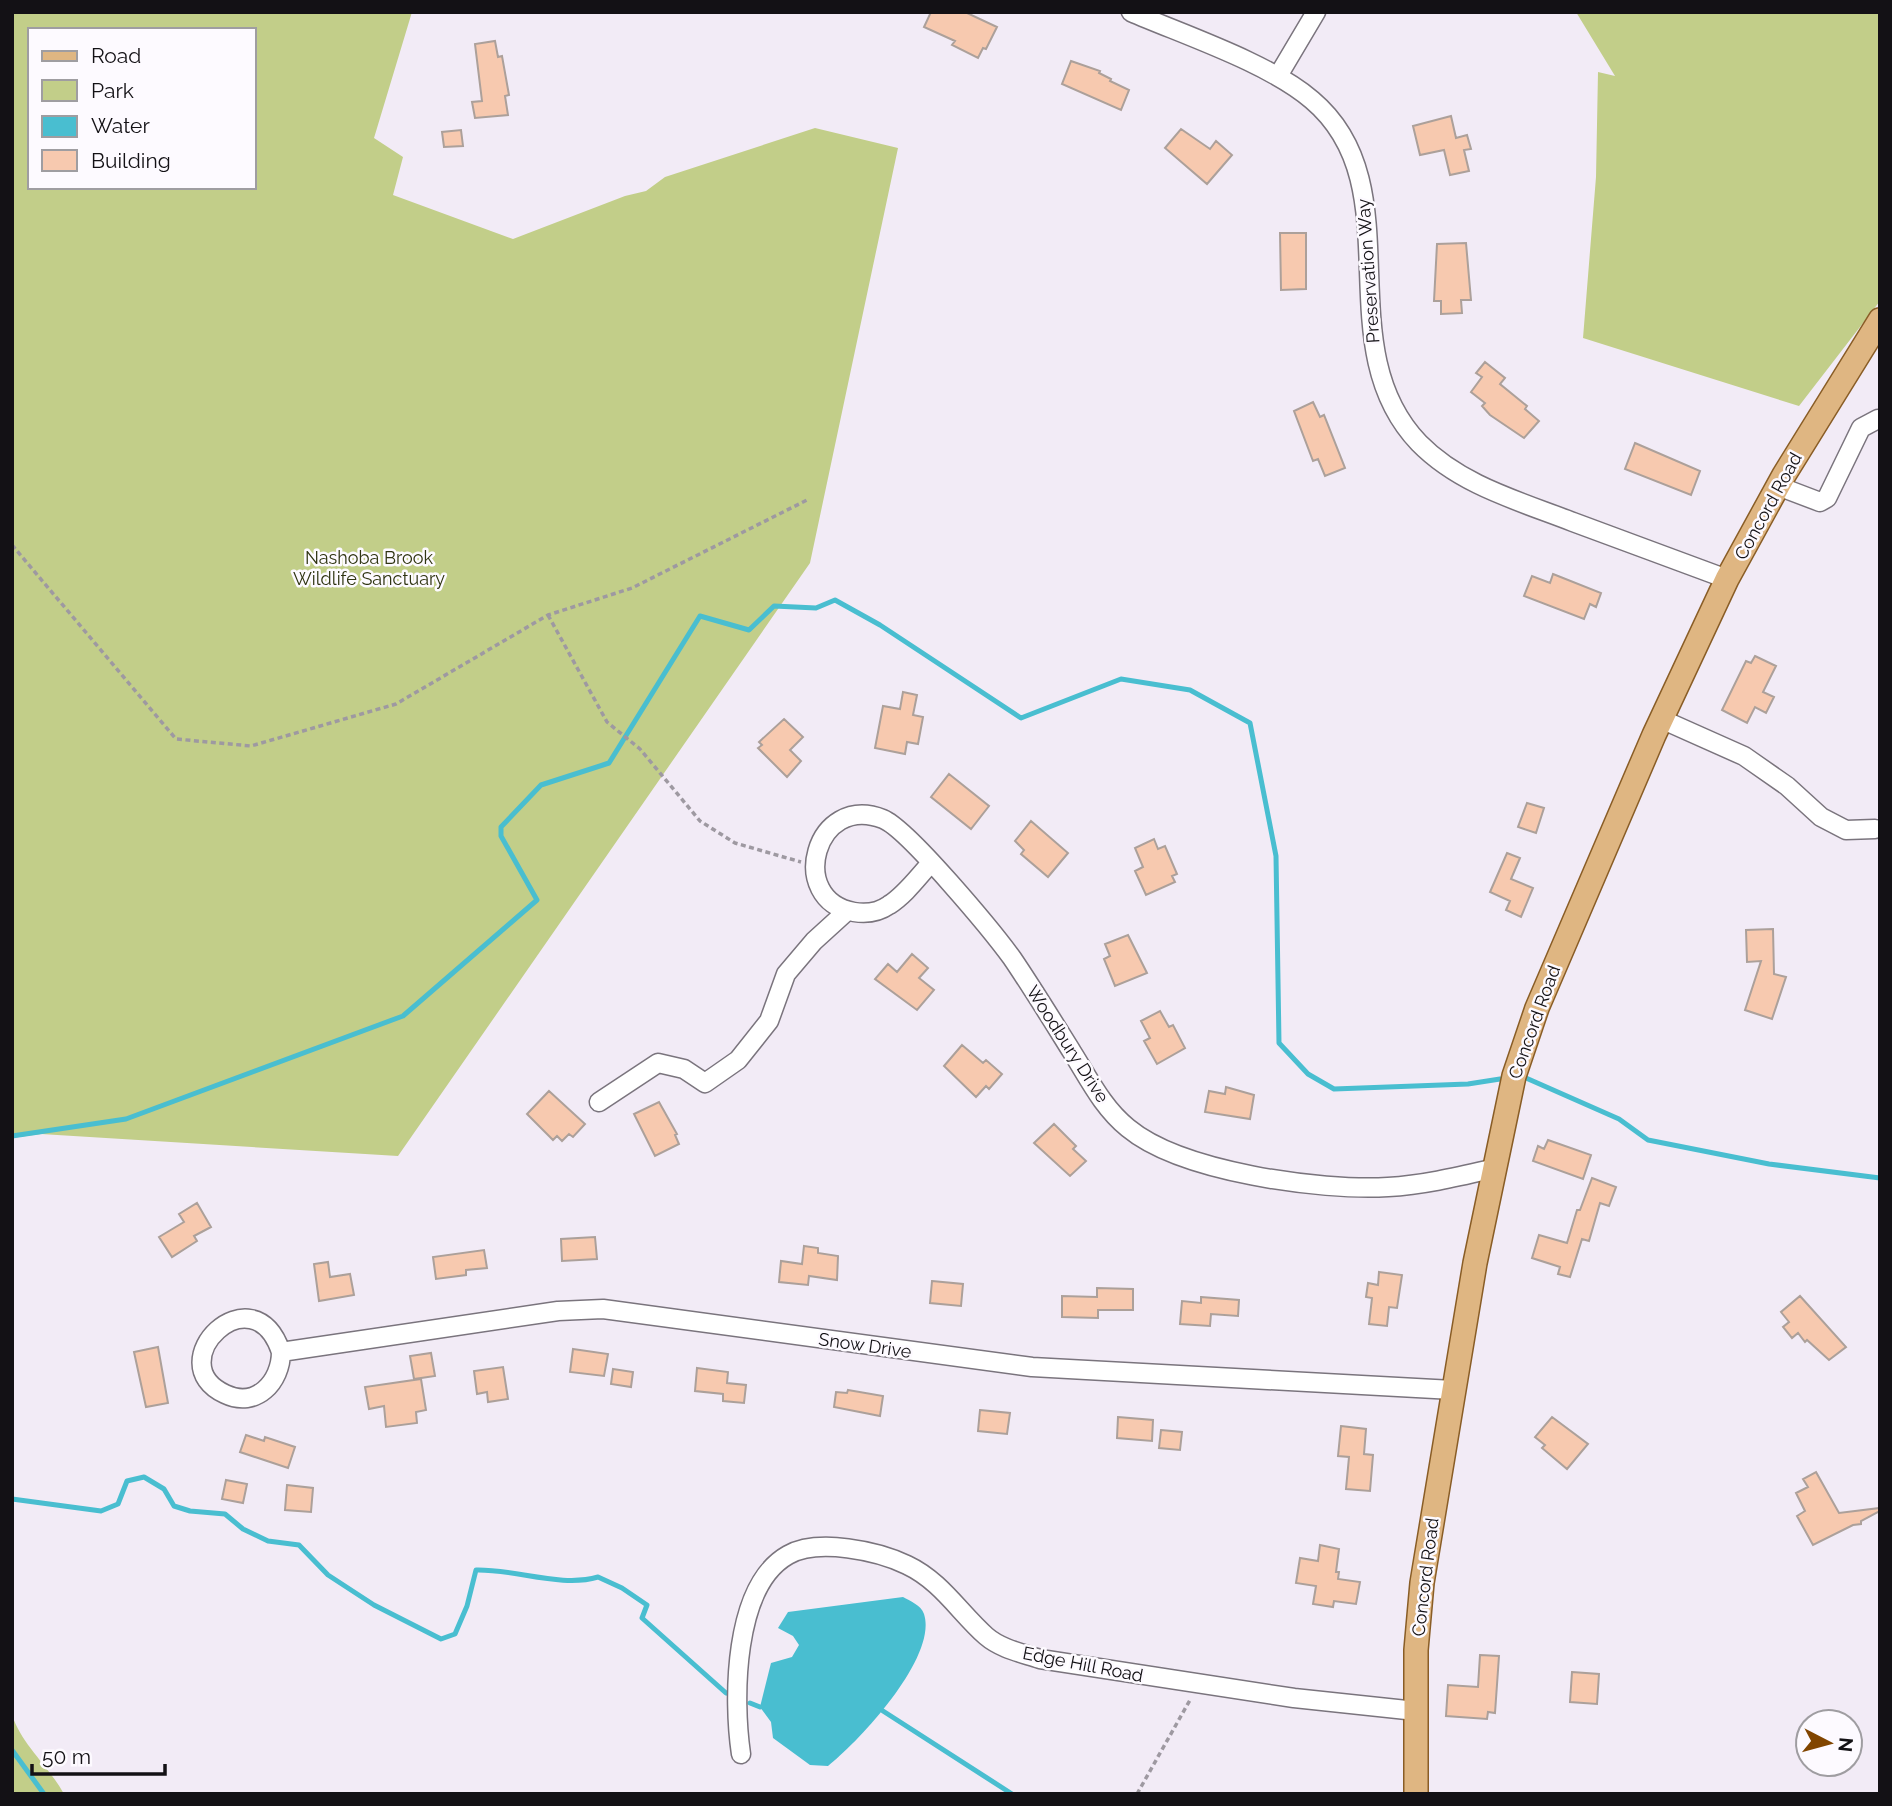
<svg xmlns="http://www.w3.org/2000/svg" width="1892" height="1806" viewBox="0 0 1892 1806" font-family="Raleway,sans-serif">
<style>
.green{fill:#c2ce89;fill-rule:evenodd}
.water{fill:#49bed0}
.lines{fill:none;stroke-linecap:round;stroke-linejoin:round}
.stream{stroke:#49bed0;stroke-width:5}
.building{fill:#f7c9af;stroke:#aca09a;stroke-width:2}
.minor-casing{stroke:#7a747d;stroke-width:21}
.major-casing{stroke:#895d26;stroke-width:26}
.path{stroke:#9e99a1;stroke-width:3.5;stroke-dasharray:5 3.5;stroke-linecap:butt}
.minor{stroke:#fff;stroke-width:18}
.major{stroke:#dfb682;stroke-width:23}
.labels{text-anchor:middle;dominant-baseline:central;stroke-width:5;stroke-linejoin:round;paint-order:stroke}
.street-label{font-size:18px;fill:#131115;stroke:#fdfaff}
.park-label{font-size:18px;fill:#2f3411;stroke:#fdfaff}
</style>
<rect width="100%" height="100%" fill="#f2ebf6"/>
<path class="green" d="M12 12H412L374 138 403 157 393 195 513 239 625 196 646 191 665 177 815 128 898 148 810 563 398 1156 41 1134 12 1138ZM30 30H254V187H30Z
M1576 12H1880V301L1799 406 1583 338 1596 177 1598 72 1615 76Z
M12 1715C22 1745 48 1765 64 1794H12Z"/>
<path class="water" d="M903 1597C910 1601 921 1605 924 1614 938 1657 859 1742 828 1766L810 1765 773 1738 771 1722 760 1707 771 1663 792 1657 799 1645 793 1636 778 1628 788 1612Z"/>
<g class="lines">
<path class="stream" d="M1526 1078 1619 1119 1648 1140 1769 1164 1880 1178
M12 1136 126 1119 403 1016 537 900 501 836V827L541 785 609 763 700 616 749 630 774 606 816 608 835 600 880 625 1021 718 1121 679 1190 690 1250 723 1276 856 1279 1043 1308 1074 1334 1089 1468 1084 1500 1079
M12 1499 101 1511 118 1504 127 1481 144 1477 164 1489 174 1506 190 1511 225 1514 243 1529 268 1541 299 1545 328 1575 374 1605 441 1639 455 1634 467 1606 476 1570C516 1569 561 1588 598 1577L622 1588 647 1605 642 1618 726 1693
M750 1703 760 1707
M883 1711 1012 1794
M12 1750 44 1794"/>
</g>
<path class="building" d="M931 12H965L997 27 986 49 983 48 978 58 952 45 955 41 924 27Z
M495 41 498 57 502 56 509 95 505 96 508 115 475 118 472 102 482 101 475 44Z
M1071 61 1100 71 1099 73 1111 79 1110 81 1129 90 1121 110 1062 84Z
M1451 116 1456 138 1467 135 1471 149 1464 150 1469 171 1450 175 1444 150 1420 155 1413 126Z
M1181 129 1210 149 1216 141 1232 155 1207 184 1165 148Z
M461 130 463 146 444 147 442 132Z
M1280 233H1306V289L1281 290Z
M1466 243 1471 300H1461L1462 313 1441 314V301H1434L1437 244Z
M1485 362 1505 378 1500 384 1527 406 1525 409 1539 421 1524 438 1490 415 1482 406 1485 403 1471 392 1482 377 1476 373Z
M1313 402 1320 417 1324 415 1345 468 1325 476 1318 459 1313 461 1294 411Z
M1635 443 1700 471 1691 495 1625 469Z
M1553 574 1601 593 1596 607 1590 604 1584 619 1524 596 1532 576 1550 583Z
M1755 656 1776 666 1763 692 1774 697 1766 713 1755 707 1747 723 1722 710 1746 661 1751 663Z
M903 692 917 695 913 715 923 717 918 744 907 742 905 754 875 748 883 706 900 709Z
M784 719 803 737 790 750 801 761 787 777 758 748 762 745 759 742Z
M949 774 989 806 971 829 931 797Z
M1527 803 1544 808 1536 833 1518 827Z
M1031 821 1068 853 1048 877 1021 854 1024 850 1015 841Z
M1154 839 1158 849 1165 846 1177 874 1172 876 1175 882 1146 895 1135 871 1143 867 1135 848Z
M1507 853 1520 858 1511 879 1533 888 1521 917 1506 910 1510 901 1490 892Z
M1773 929 1774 974 1786 977 1772 1019 1745 1010 1761 961 1747 962 1746 930Z
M1128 935 1147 973 1115 986 1104 959 1110 956 1105 944Z
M912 954 928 968 919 978 934 990 917 1010 875 979 888 964 897 972Z
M1160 1011 1169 1027 1173 1025 1185 1048 1157 1064 1144 1041 1150 1038 1141 1021Z
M962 1045 983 1063 986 1060 1002 1074 989 1089 986 1086 976 1097 944 1066Z
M1226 1087 1254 1095 1250 1119 1205 1112 1209 1091 1225 1094Z
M549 1091 585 1124 573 1137 569 1134 562 1141 557 1136 553 1140 527 1114Z
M659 1102 677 1134 675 1135 679 1144 655 1156 634 1114Z
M1054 1124 1076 1146 1073 1149 1086 1161 1070 1176 1034 1143Z
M1548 1140 1591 1155 1583 1179 1533 1161 1538 1146 1544 1149Z
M1592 1178 1616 1187 1609 1206 1600 1203 1589 1241 1582 1239 1570 1277 1558 1274 1560 1267 1532 1258 1539 1235 1567 1243 1577 1210H1580Z
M197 1203 211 1227 194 1236 197 1241 172 1257 159 1237 184 1222 179 1214Z
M595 1237 597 1259 562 1261 561 1239Z
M804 1246 818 1248V1253L838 1256 837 1280 809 1276 808 1285 779 1282 781 1261 802 1264Z
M484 1250 487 1268 466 1270V1275L436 1279 433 1257Z
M328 1262 330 1277 350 1274 354 1295 319 1301 314 1264Z
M1379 1272 1402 1275 1397 1308 1389 1307 1387 1326 1369 1324 1372 1298 1366 1297 1368 1283 1378 1285Z
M932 1281 963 1284 961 1306 930 1303Z
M1097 1288 1133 1289V1310H1098V1318L1062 1317V1296L1097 1297Z
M1800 1296 1846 1347 1829 1360 1807 1340 1805 1342 1798 1333 1792 1338 1783 1327 1789 1322 1781 1312Z
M1201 1297 1239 1300 1238 1316 1211 1314 1210 1326 1180 1324 1182 1301 1201 1303Z
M158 1347 168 1403 146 1407 134 1352Z
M573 1349 608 1354 604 1376 570 1372Z
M431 1353 435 1376 414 1379 410 1356Z
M503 1367 508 1399 488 1402 487 1392 477 1394 474 1371Z
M697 1368 728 1372 727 1383 746 1385 744 1403 723 1401V1394L695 1391Z
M613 1369 633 1372 631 1387 611 1384Z
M421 1379 426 1410 416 1412 417 1423 386 1427 384 1406 369 1409 365 1387Z
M848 1390 883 1396 880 1416 834 1407 836 1392 847 1393Z
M980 1410 1010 1413 1007 1434 978 1431Z
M1118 1417 1153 1420 1152 1441 1117 1438Z
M1552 1417 1588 1444 1567 1469 1542 1448 1545 1445 1535 1437Z
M1341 1426 1366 1429 1364 1454 1373 1455 1370 1491 1346 1489 1349 1457 1338 1456Z
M1161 1430 1182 1432 1180 1450 1159 1448Z
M246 1435 264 1441 265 1437 295 1447 288 1468 240 1452Z
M1816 1472 1839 1513 1880 1508V1511L1861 1521V1524L1853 1525 1813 1545 1797 1516 1805 1511 1796 1493 1808 1487 1803 1479Z
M226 1480 247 1484 243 1503 222 1499Z
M287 1485 313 1488 311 1512 285 1510Z
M1320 1545 1339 1549 1336 1572H1339L1338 1579 1360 1582 1356 1604 1334 1601 1333 1607 1313 1604 1316 1586 1296 1583 1300 1558 1318 1561Z
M1480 1655 1499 1656 1495 1713 1488 1712 1487 1719 1446 1716 1448 1685 1478 1687Z
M1572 1672 1599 1674 1597 1704 1570 1702Z"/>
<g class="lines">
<defs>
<path id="minor" d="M1131 12C1184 35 1269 63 1312 100 1415 187 1325 345 1419 443 1460 485 1519 501 1573 522 1624 541 1676 560 1727 579
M1278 76 1316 12
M1778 486 1820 502 1827 498 1861 428 1878 419
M1661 719 1744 756 1787 786 1821 817 1846 830 1875 829
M930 864C918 877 905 895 889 905 879 912 866 914 854 912 786 900 815 792 883 819 908 829 993 932 1012 958 1033 989 1052 1020 1072 1052 1089 1079 1103 1108 1128 1128 1181 1172 1320 1191 1388 1187 1423 1185 1457 1177 1492 1169
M599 1102 658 1063 684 1069 705 1083 738 1060 769 1021 786 974 814 941 847 911
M281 1352C281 1382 256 1409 225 1394 158 1363 253 1269 281 1352L558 1311 603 1309 1032 1367 1453 1390
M741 1754C733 1700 733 1586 788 1555 818 1538 878 1551 907 1565 941 1581 959 1612 986 1636 1001 1649 1022 1653 1040 1659L1294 1698 1416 1711"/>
<path id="major" d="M1416 1794V1650L1422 1583 1475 1263 1514 1076 1537 1008 1654 735 1727 579 1784 475 1880 320"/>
</defs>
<use href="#minor" class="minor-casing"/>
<use href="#major" class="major-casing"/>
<path class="path" d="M12 545 176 739 251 746 396 704 548 615 632 588 807 500
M548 615 607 722 640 749 700 821 735 843 801 862
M1137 1794 1190 1700"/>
<use href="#minor" class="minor"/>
<use href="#major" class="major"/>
</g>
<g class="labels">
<g class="street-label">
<text transform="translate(1368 271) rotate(-94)">Preservation Way</text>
<text transform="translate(1768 506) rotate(-61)">Concord Road</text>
<text transform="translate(1534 1022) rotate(-70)">Concord Road</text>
<text transform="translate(1068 1044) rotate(57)">Woodbury Drive</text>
<text transform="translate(865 1345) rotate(8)">Snow Drive</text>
<text transform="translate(1425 1577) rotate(-83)">Concord Road</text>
<text transform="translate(1083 1664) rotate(11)">Edge Hill Road</text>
</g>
<g class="park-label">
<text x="369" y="557">Nashoba Brook<tspan x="369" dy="21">Wildlife Sanctuary</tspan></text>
</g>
</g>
<rect width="1892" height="1806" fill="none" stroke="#131115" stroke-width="28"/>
<rect x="28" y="28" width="228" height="161" fill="#fdfaff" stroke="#9f9da1" stroke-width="2"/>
<rect x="42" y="51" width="35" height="10" fill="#dfb682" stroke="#9f9da1" stroke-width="2"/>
<text x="91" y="63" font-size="21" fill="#131115">Road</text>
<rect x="42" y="80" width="35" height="21" fill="#c2ce89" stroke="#9f9da1" stroke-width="2"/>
<text x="91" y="98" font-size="21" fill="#131115">Park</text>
<rect x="42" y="116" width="35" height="21" fill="#49bed0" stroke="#9f9da1" stroke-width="2"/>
<text x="91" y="133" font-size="21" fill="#131115">Water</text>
<rect x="42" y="150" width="35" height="21" fill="#f7c9af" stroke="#9f9da1" stroke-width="2"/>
<text x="91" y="168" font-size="21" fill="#131115">Building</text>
<g transform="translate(1829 1743) rotate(96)"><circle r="33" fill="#fdfaff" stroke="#9f9da1" stroke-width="2"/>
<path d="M0-5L12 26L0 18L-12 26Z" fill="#814500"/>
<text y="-10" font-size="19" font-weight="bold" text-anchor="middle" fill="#131115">N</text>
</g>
<path d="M32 1764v10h133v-10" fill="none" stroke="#131115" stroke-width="3.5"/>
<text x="42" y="1764" font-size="21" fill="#131115" stroke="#fdfaff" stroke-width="5" paint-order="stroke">50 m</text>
</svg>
